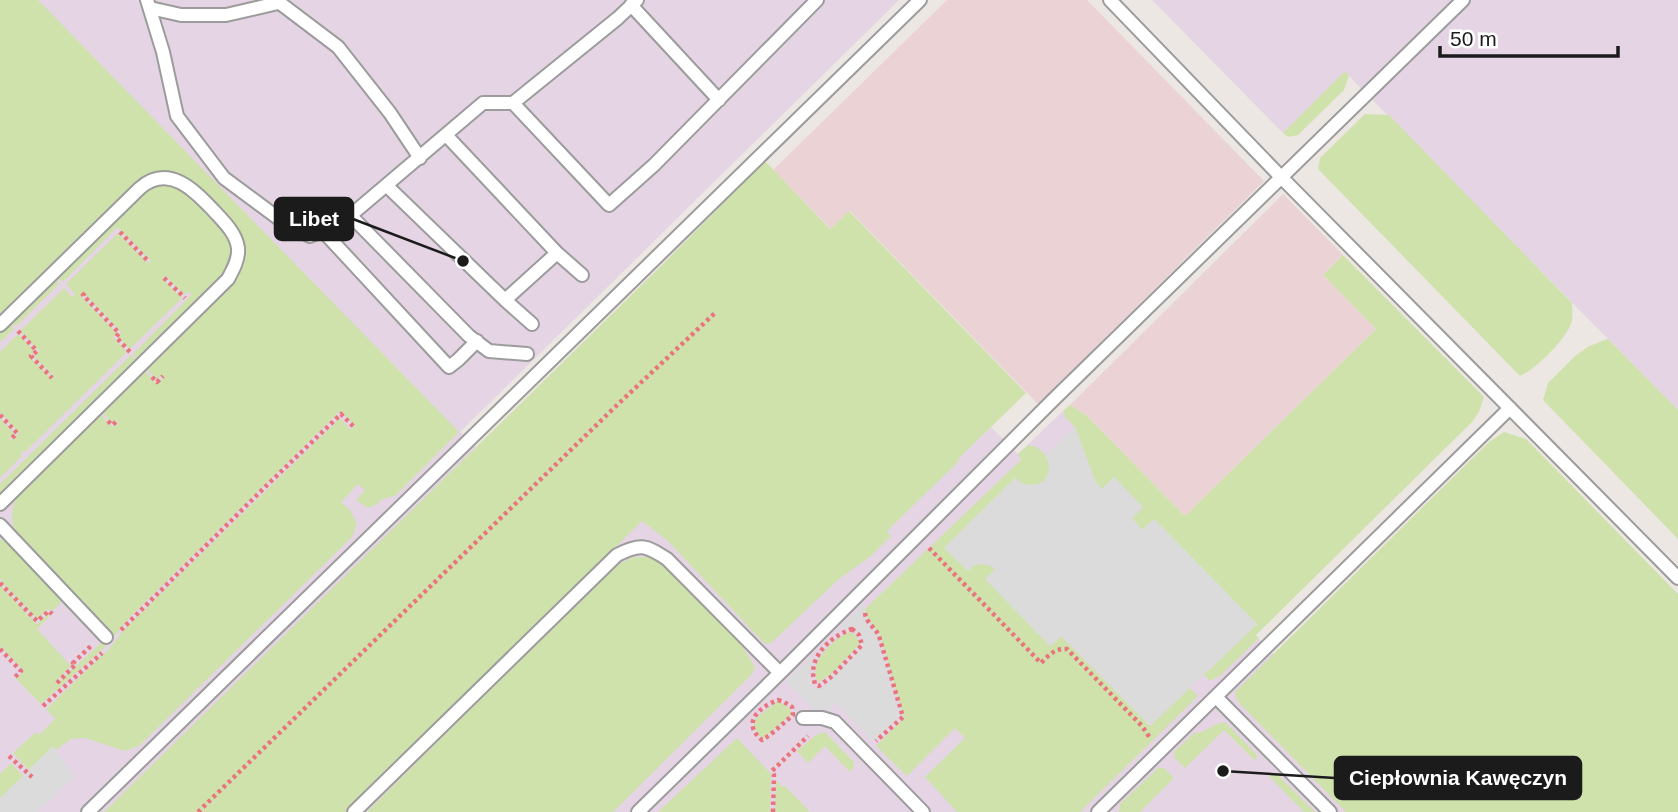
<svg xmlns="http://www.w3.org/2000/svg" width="1678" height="812" viewBox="0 0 1678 812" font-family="Arial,sans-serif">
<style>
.commercial{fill:#ebd2d5}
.industrial{fill:#e4d4e4}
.grass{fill:#cfe2ac}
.parking{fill:#dbdbdb}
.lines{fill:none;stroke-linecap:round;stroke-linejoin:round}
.service-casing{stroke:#9c9c9c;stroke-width:16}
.path{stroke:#ea747b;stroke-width:4.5;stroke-dasharray:3.5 3.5;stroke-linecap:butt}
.service{stroke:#fff;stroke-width:12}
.leader{fill:none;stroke:#1b1b1b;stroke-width:2.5}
.callout-dot{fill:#1b1b1b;stroke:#fff;stroke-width:2.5}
.callout{fill:#1b1b1b;stroke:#1b1b1b;stroke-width:2.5}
.callout-label{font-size:21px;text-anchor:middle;font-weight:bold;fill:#fff}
</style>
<rect width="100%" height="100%" fill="#ece7e2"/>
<path class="commercial" d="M947 0H1087L1264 181 1038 404 850 211 831 229 773 170Z
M1283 194 1343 255 1323 275 1376 329 1185 516 1086 415 1070 405Z"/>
<path class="industrial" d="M38 0H899L460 432 482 453 908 506 991 427 1018 454 1063 411 1081 429 1256 636 1430 812H0V46L42 4Z
M1152 0H1678V410L1345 72 1283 133Z"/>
<path class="grass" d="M0 0H38L459 432 396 495 381 500 377 504 368 508 356 500 365 490 358 484 341 502 349 509 357 523 352 537 139 746 125 751 85 738 71 739 56 750 53 747 29 770 13 753 36 732 39 735 55 719 46 709 109 649 122 632 201 554 340 418 351 430 355 425 340 411 131 616 105 647 41 704 16 679 24 671 0 646V585L37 624 48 614 50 616 37 629 71 666 55 682 56 684 112 633 15 534C11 516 10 510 19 493L99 413 113 427 118 422 116 420 113 424 101 411 144 370 157 384 164 377 162 375 157 380 146 368 156 361 217 299 234 280 241 270 243 249 236 229 208 196 189 179 170 173 157 175 0 317Z
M1345 71 1349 76 1344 90 1298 135 1288 137 1283 133Z
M1365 114 1389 115 1572 303C1572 308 1573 314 1572 320 1569 337 1536 369 1520 376L1318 169 1320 158Z
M765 161 830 229 849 211 1026 393 958 459 959 461 887 531 891 536 871 556 839 579 771 643 765 644 667 540 642 521 345 812H104L666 261Z
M164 184 183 188 227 231 234 248 232 262 220 281 0 495V484L131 355 134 359 136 358 133 354 192 294 188 292 185 295 165 276 162 278 182 298 130 349 118 337 121 332 85 295 86 293 84 292 81 296 117 333 113 337 127 352 25 452 24 451 20 454 22 456 0 478V418L15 434 9 439 10 441 19 433 0 413V352L18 334 35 351 30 357 52 378 53 376 34 357 39 351 20 331 64 288 72 297 75 294 66 284 118 233 148 263 151 261 117 227 63 282 58 278 56 280 59 284 16 326 14 324 12 326 14 329 0 342V331L147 189Z
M1343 255 1484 397 1479 412 1472 422 1256 635 1259 638 1221 675 1210 681 1204 675 1257 624 1155 520 1143 531 1132 518 1143 508 1114 478 1102 489 1096 483 1075 427 1065 417 1063 411 1070 405 1086 415 1185 516 1376 329 1323 275Z
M1608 339 1678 410V539L1543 400 1548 383 1575 356 1589 346Z
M1504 432 1526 439 1678 594V812H1346L1240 704 1236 698 1235 692 1489 442Z
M1028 445C1056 448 1058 492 1023 484L973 566C982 563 988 564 996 569L986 579 1050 646 1061 636 1150 726 1190 688 1198 696 1080 812H957L925 777 965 738 955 728 907 776 876 746 904 718 880 635 867 618 865 609 1021 460 1018 454Z
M0 539 9 543 60 596 61 603 52 611 48 609 37 619 1 582 2 580 0 578Z
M634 557H649L667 565 741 644 755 667 751 675 613 812H367L565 615 619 564Z
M850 632C857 634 858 639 859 645L831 674 819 682 816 679C816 676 815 670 816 667 819 653 837 637 850 632Z
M776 702C784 703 790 706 791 714L764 738 758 735 754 725V720Z
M1225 722 1257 755 1255 761 1224 730 1185 768 1175 758 1174 752 1194 733 1202 732 1217 724Z
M825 732 854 762V767L850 772 825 746 808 763 797 751 816 735Z
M737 738 771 774 770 812H658Z
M11 763 23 776 0 798V774Z
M1158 768H1164L1174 778 1140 812H1119L1120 804Z
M1276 773 1315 812H1304L1268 775Z
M776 780 782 787 784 785 810 812H777L775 810Z"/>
<path class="parking" d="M1075 427 1096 483 1102 489 1114 477 1143 507 1132 518 1142 530 1154 519 1257 624 1150 726 1062 636 1050 646 985 579 995 569 990 565 981 563 973 566 968 571 944 548 1015 478 1023 484 1031 485 1039 484 1044 481 1050 469 1049 462 1045 455Z
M864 605V614L867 623 877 636 900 716 873 742 836 703 830 708 833 711 831 712 824 708 815 710 786 681 813 655 809 680 813 688 818 689 824 686 863 647V639L854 629 845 628 837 631 860 607Z
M53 746 74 777 37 812H0V798Z"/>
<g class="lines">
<defs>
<path id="service" d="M147 0 163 52 177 116 224 178 286 224 310 236 344 221 483 103H513L618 18 637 0
M276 0 338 47 390 113 420 158
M1110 0 1281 177 1678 578
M631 5 719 100
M150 8 181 15H226L278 3
M513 103 609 205 654 165 817 0
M446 135 557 253 582 275
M387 186 505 300 532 324
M351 216 469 336 489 351 527 354
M322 230 449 367 458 360 477 341
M505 300 557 253
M0 325 140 188C169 163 195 191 214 211 224 222 236 233 238 248 239 259 233 270 228 279L0 504
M0 525 106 637
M1216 697 1330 812
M803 718H822L835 722 923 812
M88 812 920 0
M354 812 617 555C640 543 646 545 667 559L780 673
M638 812 786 667 1051 402 1463 0
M1098 812 1510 408"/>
</defs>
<use href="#service" class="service-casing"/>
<path class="path" d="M120 232 149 262
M164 278 185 298
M85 293 83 295 119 333 116 337 130 352
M18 331 37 351 31 356 52 378
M152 377 157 382 163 376
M0 415 17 433 10 440
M108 421 112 425 117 421
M929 548 1041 663C1049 655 1055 648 1067 649L1142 726 1150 738
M0 583 37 621 49 611 52 614
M865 613C866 623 875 627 879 636L903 717 876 741
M852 629 859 635 862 645 831 677 819 686 815 684C814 680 813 676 813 672 814 651 834 635 852 629Z
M121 630 264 488 341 414 354 427
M0 649 21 671 15 677
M57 683 75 665 73 663 92 645
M778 700 784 702 792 707 793 715 770 735 762 740C741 723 759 707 778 700Z
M43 706 102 653
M9 756 32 777
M198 812 615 407 716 312
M773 812 774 775 772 771 808 736"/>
<use href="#service" class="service"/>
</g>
<path class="leader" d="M463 261L353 219M1223 771L1335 778"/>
<g class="callout-dot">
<circle cx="463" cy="261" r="7"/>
<circle cx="1223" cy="771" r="7"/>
</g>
<g class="callout">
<rect x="275" y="198" width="78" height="42" rx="7"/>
<rect x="1335" y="757" width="246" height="42" rx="7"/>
</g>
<g class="callout-label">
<text x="314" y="226">Libet</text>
<text x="1458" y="785">Ciepłownia Kawęczyn</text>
</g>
<path d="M1440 46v10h178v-10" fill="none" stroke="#1b1b1b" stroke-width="3.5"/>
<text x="1450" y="46" font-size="21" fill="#1b1b1b" stroke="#ffffff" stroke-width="5" paint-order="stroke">50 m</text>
</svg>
